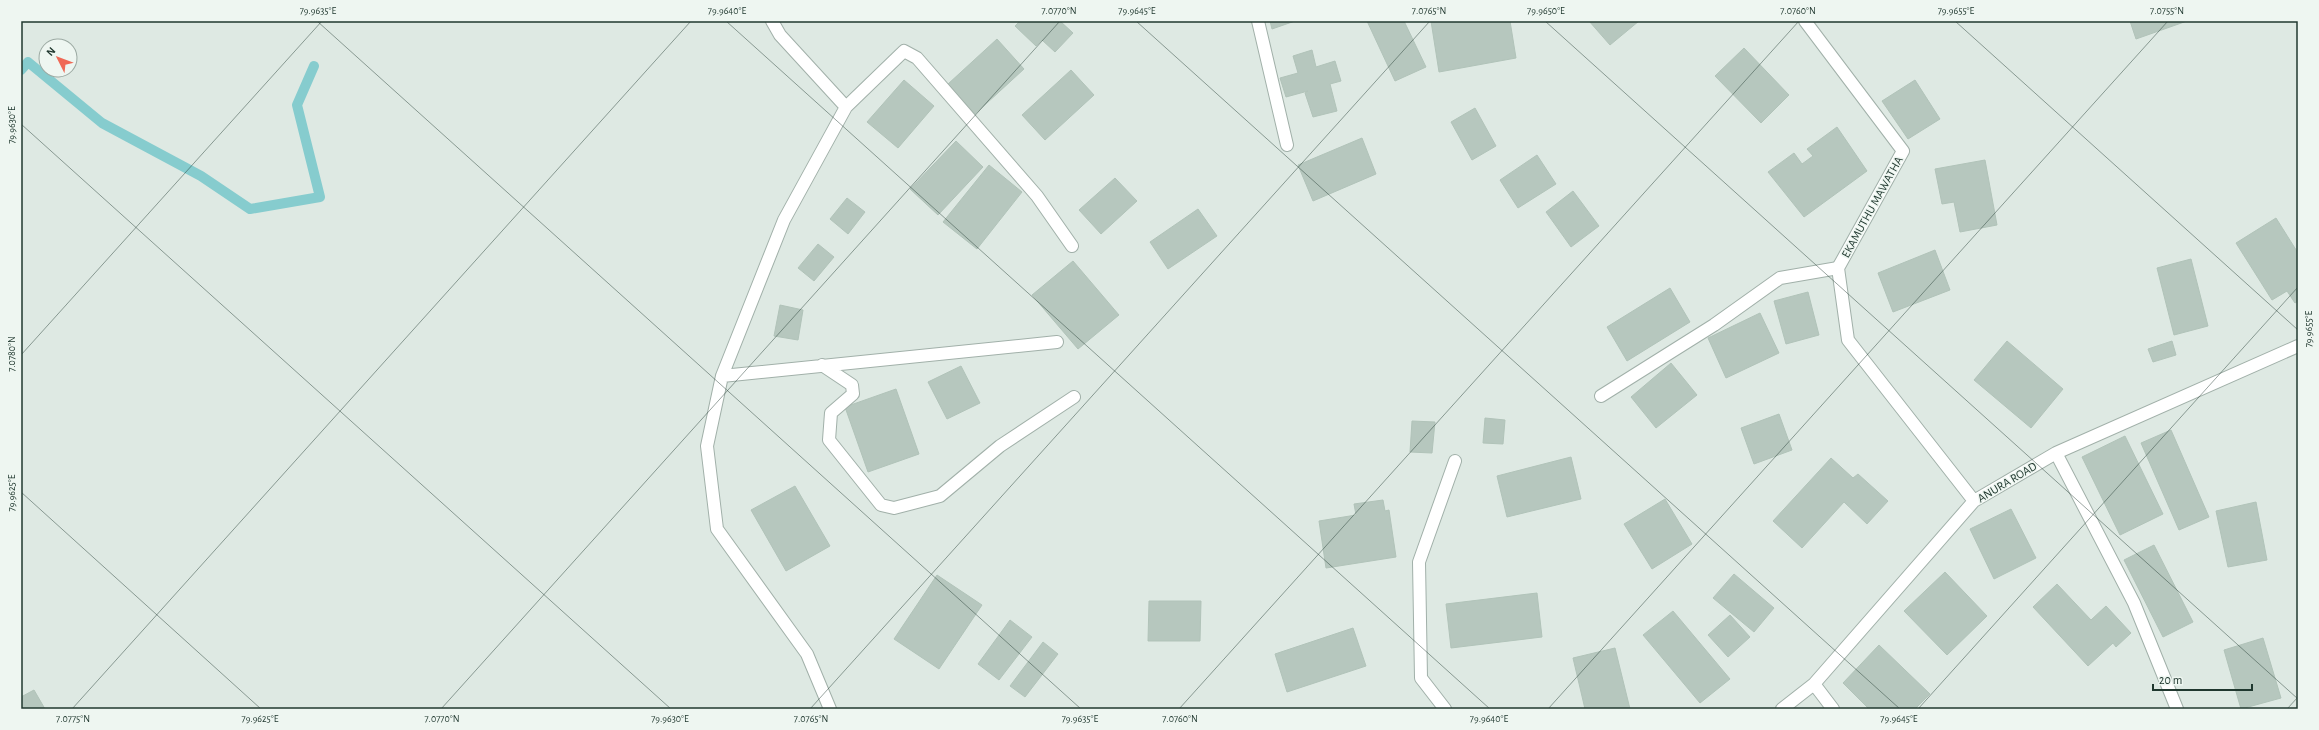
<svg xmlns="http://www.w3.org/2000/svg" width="2319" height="730" viewBox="0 0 2319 730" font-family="'Alegreya Sans',sans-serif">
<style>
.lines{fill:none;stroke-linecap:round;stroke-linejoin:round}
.stream{stroke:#86ccce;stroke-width:10}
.building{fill:#b6c7be;stroke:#b1c3b9}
.lane-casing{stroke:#a1b0a9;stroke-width:14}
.street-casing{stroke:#a1b0a9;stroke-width:14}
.lane{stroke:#fff;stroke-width:12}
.street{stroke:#fff;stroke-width:12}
.ticks{fill:none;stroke:#20382f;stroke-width:1;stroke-opacity:0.45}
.labels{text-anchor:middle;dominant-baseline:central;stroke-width:3;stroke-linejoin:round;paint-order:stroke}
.street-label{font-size:12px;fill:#20382f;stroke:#eef6f1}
.neatline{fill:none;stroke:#20382f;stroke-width:1.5}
.ticks-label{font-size:10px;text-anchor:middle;fill:#20382f}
</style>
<rect width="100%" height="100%" fill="#dee9e3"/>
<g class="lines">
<path class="stream" d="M21 70 28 62 102 123 201 176 250 209 320 197 297 105 314 66"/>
</g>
<path class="building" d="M1020 21H1060L1073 33 1055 52 1042 40 1036 46 1015 26Z
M1270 21H1295L1272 29Z
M1367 21H1404L1426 67 1395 81Z
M1431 21H1510L1516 58 1439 72Z
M1589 21H1639L1610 45Z
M2130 21H2187L2136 39Z
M997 39 1024 69 975 114 948 84Z
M1744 48 1789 95 1761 123 1715 76Z
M1312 50 1316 67 1335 61 1341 81 1330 84 1337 111 1313 117 1305 93 1308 91 1286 97 1280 78 1298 73 1293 56Z
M1071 70 1094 95 1045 140 1022 115Z
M904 80 934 106 898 148 867 122Z
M1915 80 1940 119 1908 139 1882 101Z
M1475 108 1496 146 1472 160 1451 122Z
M1837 127 1867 171 1804 217 1768 172 1794 153 1802 164 1813 156 1807 149Z
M1362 138 1376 174 1313 201 1298 165Z
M956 141 983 167 938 215 910 189Z
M1537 155 1556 184 1518 208 1500 180Z
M1985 160 1997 225 1960 232 1954 202 1942 204 1935 169Z
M989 165 1022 192 977 249 943 222Z
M1115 178 1137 201 1101 234 1079 210Z
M1573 191 1599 226 1571 247 1546 212Z
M847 198 865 212 848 234 830 219Z
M1198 209 1217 236 1168 269 1150 242Z
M2276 218 2298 253V301L2295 303 2287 291 2272 300 2236 243Z
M818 244 834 257 814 281 798 268Z
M1935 250 1950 290 1893 312 1878 273Z
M2191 259 2208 326 2174 335 2157 268Z
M1073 261 1119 315 1078 349 1032 295Z
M1670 288 1690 322 1627 361 1607 327Z
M1808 292 1819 335 1786 344 1774 301Z
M780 305 803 310 798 340 774 336Z
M1760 313 1779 353 1726 378 1708 338Z
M2007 341 2063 389 2031 428 1974 380Z
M2172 341 2176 355 2153 362 2148 349Z
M1671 363 1697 395 1656 428 1631 397Z
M961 366 980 403 947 419 928 382Z
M896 389 919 454 868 472 845 407Z
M1779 414 1792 450 1754 464 1741 428Z
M1485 418 1505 420 1503 444 1483 443Z
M1412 421 1435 422 1432 453 1410 452Z
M2171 430 2209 517 2179 530 2141 443Z
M2125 436 2163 514 2120 535 2082 457Z
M1571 457 1581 499 1507 517 1497 476Z
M1831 458 1853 478 1858 474 1888 501 1867 524 1844 502 1802 548 1773 521Z
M795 486 830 546 786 571 751 510Z
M1665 499 1692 544 1652 569 1624 524Z
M1383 500 1385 511 1389 510 1396 557 1326 568 1319 521 1356 515 1354 504Z
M2256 502 2267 560 2228 567 2216 511Z
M2011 509 2036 558 1994 579 1970 529Z
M2154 545 2193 622 2163 637 2124 560Z
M1945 572 1987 616 1947 655 1904 611Z
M1734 574 1774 608 1754 632 1713 598Z
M937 575 982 605 939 669 894 639Z
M2057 584 2091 620 2106 606 2131 633 2116 647 2113 643 2088 666 2033 607Z
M1537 593 1542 637 1451 648 1446 604Z
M1149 601H1201L1200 641H1148Z
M1673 611 1730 679 1700 703 1643 635Z
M1730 615 1750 637 1728 657 1708 635Z
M1010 620 1032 637 999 680 978 664Z
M1353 628 1366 666 1287 692 1275 654Z
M2263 638 2281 698 2241 709 2224 650Z
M1043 642 1058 654 1025 697 1010 686Z
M1879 645 1930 694 1915 709H1869L1843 683Z
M1615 648 1630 709H1585L1573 658Z
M34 690 45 709H21V697Z"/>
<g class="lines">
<defs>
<path id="lane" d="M1258 21 1287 145
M1601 396 1714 325 1780 278 1838 268"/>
<path id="street" d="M772 21 780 35 846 107
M1805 21 1903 151 1838 268 1848 340 1974 501
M822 365 852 385 853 394 831 413 829 440 881 505 894 508 940 496 1000 446 1074 397
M722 376 1057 342
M2056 453 2134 603 2177 709
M1814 684 1833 709
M830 709 807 654 717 529 707 446 722 376 784 220 846 107 904 51 917 58 1037 196 1072 246
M1445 709 1421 678 1419 562 1455 461
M1782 709 1814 684 1974 501 2056 453 2298 346"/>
</defs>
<use href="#lane" class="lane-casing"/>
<use href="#street" class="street-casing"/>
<use href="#lane" class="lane"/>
<use href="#street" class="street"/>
</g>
<path class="ticks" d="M317 21 1081 709M726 21 1490 709M1136 21 1900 709M1545 21 2298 699M1955 21 2298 330M21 124 671 709M21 355 322 21M21 492 261 709M72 709 691 21M441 709 1060 21M810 709 1430 21M1179 709 1799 21M1548 709 2168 21M1918 709 2298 287M2287 709 2298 697"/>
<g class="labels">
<g class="street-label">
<text transform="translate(1872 207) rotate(-61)">EKAMUTHU MAWATHA</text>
<text transform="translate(2007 482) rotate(-31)">ANURA ROAD</text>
</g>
</g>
<rect width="2319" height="730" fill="none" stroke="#eef6f1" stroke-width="44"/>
<g transform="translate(58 58) rotate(312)"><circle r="19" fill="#eef6f1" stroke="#9caaa3"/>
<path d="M0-3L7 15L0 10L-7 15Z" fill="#ef6956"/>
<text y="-6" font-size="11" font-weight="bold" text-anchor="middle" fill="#20382f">N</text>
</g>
<path d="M2153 684v6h99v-6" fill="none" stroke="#20382f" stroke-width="2"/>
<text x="2159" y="684" font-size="12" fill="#20382f" stroke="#eef6f1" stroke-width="3" paint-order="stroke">20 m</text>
<rect x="22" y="22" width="2275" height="686" class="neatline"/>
<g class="ticks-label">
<text x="318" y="14">79.9635°E</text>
<text x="727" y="14">79.9640°E</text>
<text x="1059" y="14">7.0770°N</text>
<text x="1137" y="14">79.9645°E</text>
<text x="1429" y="14">7.0765°N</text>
<text x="1546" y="14">79.9650°E</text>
<text x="1798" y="14">7.0760°N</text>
<text x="1956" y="14">79.9655°E</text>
<text x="2167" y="14">7.0755°N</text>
<text transform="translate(11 125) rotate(-90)" y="4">79.9630°E</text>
<text transform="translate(2308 329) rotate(-90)" y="4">79.9655°E</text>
<text transform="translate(11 354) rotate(-90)" y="4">7.0780°N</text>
<text transform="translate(11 493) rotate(-90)" y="4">79.9625°E</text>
<text x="73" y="722">7.0775°N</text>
<text x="260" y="722">79.9625°E</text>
<text x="442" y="722">7.0770°N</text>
<text x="670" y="722">79.9630°E</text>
<text x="811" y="722">7.0765°N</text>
<text x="1080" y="722">79.9635°E</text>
<text x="1180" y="722">7.0760°N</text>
<text x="1489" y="722">79.9640°E</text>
<text x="1899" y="722">79.9645°E</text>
</g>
</svg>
